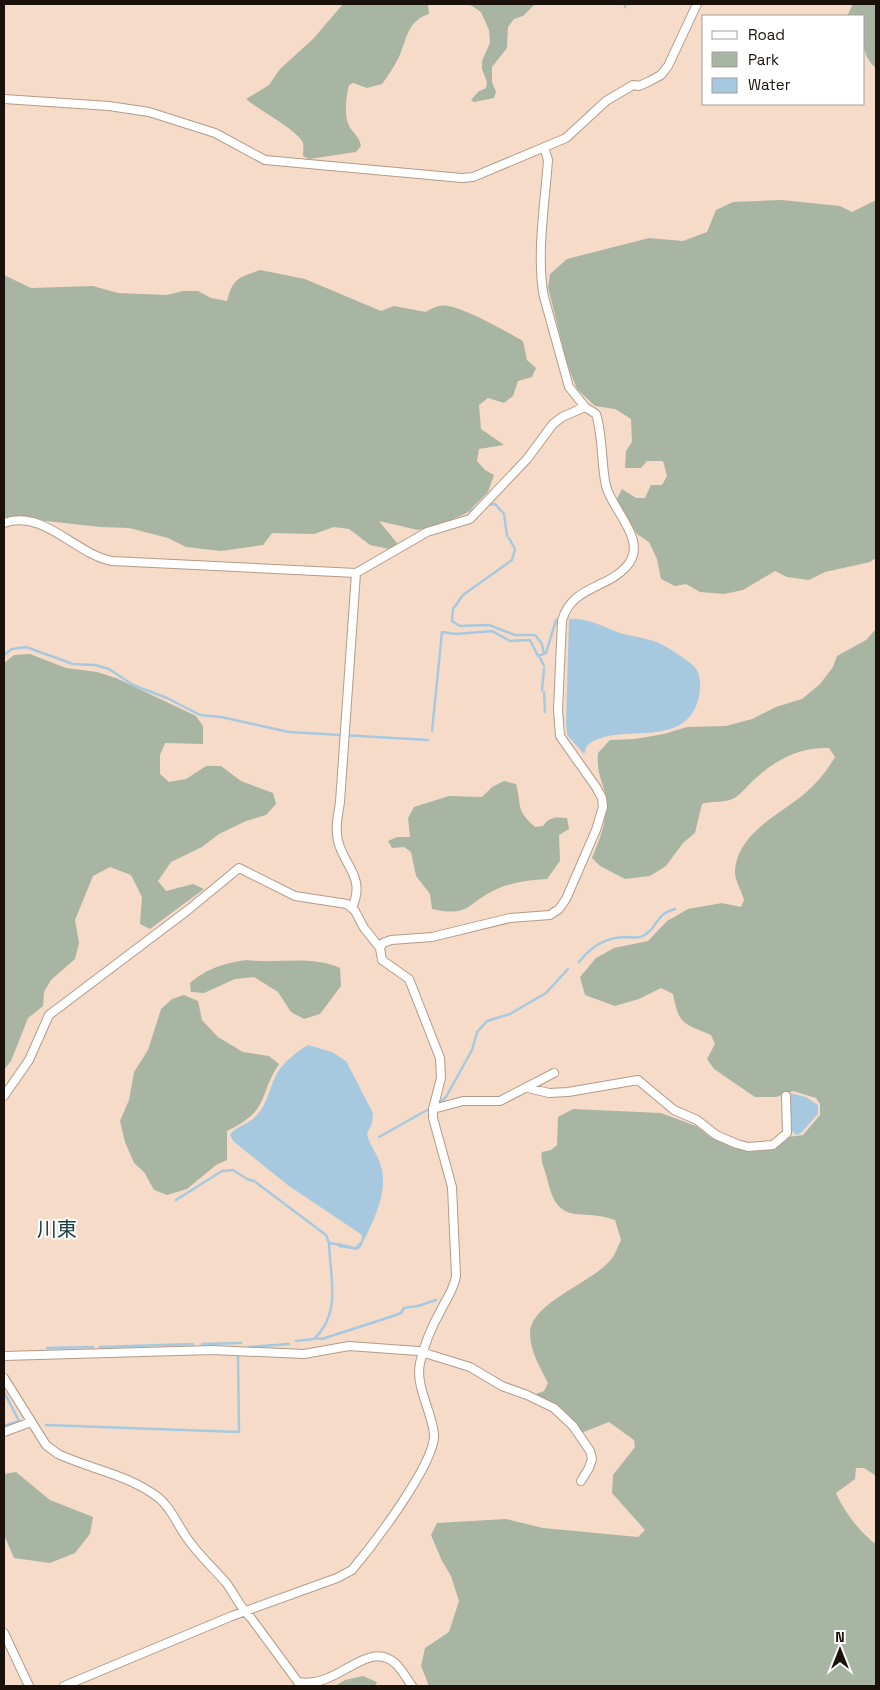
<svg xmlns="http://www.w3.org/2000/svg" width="880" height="1690" viewBox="0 0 880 1690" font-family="'Space Grotesk','Noto Sans JP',sans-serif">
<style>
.green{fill:#a7b5a2}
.water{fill:#a7c9df}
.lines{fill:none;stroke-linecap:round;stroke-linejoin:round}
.stream{stroke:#a7c9df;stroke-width:2.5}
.street-casing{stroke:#b39b88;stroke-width:10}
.street{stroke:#fff;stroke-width:8}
.labels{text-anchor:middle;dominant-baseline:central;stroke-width:4;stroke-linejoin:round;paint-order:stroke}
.neighbourhood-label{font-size:20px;fill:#183b3d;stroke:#fff}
</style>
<rect width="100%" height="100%" fill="#f6dcc8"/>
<path class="green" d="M343 4H428L429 14C407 21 407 39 399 57 394 67 388 76 382 84L367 88 353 83 349 85C346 98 343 117 351 129 356 136 359 137 361 146L356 152 309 159 303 156C303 152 304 147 303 143 299 131 257 109 246 99L269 85 280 69 313 39Z
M469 4H535L523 16 514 19 508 27 507 48 492 67V82L496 92 494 98 474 102 471 100 478 92 486 88 487 82 482 69V61L490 43 489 30 481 12Z
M853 4H876V68C859 54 864 37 864 16H847Z
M782 200 840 206 852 212 876 200V558L870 562 825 572 809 580 787 577 775 571 743 590 724 594 700 592 686 584 675 586 661 579 657 559 649 542 637 534 617 499 622 489 636 498H645L651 485H662L667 476 663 461H647L641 468H625L626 451 632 442 631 419 615 409 595 406 577 389 567 364 548 287 550 274 567 259 649 238 683 241 707 232 716 210 733 202Z
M260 270 305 279 381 311 394 306 426 312C432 308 440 304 448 306 464 308 508 332 523 341L527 360 536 368 532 377 518 381 513 396 504 403 488 398 479 405 481 429 504 445 479 449 477 461 485 470 494 475 488 492 467 513 439 525 418 530 379 521 401 548 389 549 370 545 349 529 334 527 314 534 272 533 263 545 221 551 186 547 168 538 129 528 100 527 19 518 4 519V275L31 288 93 286 118 293 167 295 183 291H198L211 298 227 301C233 278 238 278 260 270Z
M876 629V1476L864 1468H856L855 1479 836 1493C843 1510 861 1534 876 1544V1686H429L421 1666 425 1648 449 1632 459 1601 451 1576 442 1561 431 1535 437 1523 506 1519 543 1528 638 1537 645 1530 612 1493 613 1475 635 1447 634 1440 609 1422 576 1435 559 1417 539 1404 536 1394 544 1391 548 1383C540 1367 530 1351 530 1333 530 1302 596 1282 613 1257 616 1252 618 1246 621 1240L615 1220C579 1207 558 1229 547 1178 545 1169 540 1162 542 1152L551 1150 557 1145 558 1117 573 1109 661 1113 696 1126 710 1137 733 1147 753 1151 769 1150 788 1137 803 1135 820 1115V1104L816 1098 793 1091 776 1097H755L714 1069 707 1059 715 1044 711 1035C683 1023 679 1025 673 994L661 988 639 999 615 1006 585 995 580 977 596 958 614 948 648 941 667 921 688 909 722 903 741 907 744 900C742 892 736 882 735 874 735 835 777 816 803 795 816 784 827 771 835 757L829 748C800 747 777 759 756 778 749 784 743 792 736 797 725 804 714 800 702 804L695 833 683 843 666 866 650 876 625 879 600 866 592 858C600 839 607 821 606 800 604 782 596 775 598 753L610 740 635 739 664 734 687 727 726 726 752 719 776 707 802 699 820 684 833 667 837 656 866 640Z
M30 654 66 668 97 672 116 678 196 716 203 726V744L165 743 160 755V774L169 782 186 779 206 766H221L241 781 273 793 276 804 266 815 246 821 219 834 202 847 171 862 158 881 166 891 193 884 204 889 150 929 140 924 142 897 131 875 110 867 93 876 75 920 79 943 75 959 51 980 44 992 43 1006 28 1018 11 1061 4 1070V663L14 655Z
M504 781 516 784C522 806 515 809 535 827L543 826C549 817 556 817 567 818L569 829 559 835 560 861 547 879C529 880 513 882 497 889 467 902 471 918 432 909L430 894 416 876 411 852 404 847 392 848 388 841 397 837H410L408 818 414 807 449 796 482 797 492 787Z
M247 960C278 964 311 955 340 968L341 986 320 1014 304 1019 291 1012 278 992 254 977 235 979 204 993 191 992 190 983C208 968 224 963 247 960Z
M184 995 198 1001 202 1020 218 1037 243 1052 269 1056 279 1064C257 1098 271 1109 227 1131V1160L216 1165 187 1189 167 1195 154 1190 144 1172 134 1163 125 1142 120 1121 129 1100 134 1072 148 1050 161 1009 172 999Z
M16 1472 50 1500 93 1517 90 1534 75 1553 50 1563 14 1558 4 1535V1474Z
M363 1676 377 1682 375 1686H335L345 1680Z"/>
<path class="water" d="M569 619C587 617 603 627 620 633 629 636 637 636 646 639 662 642 676 653 689 662 699 669 701 678 700 689 693 756 618 719 588 745 585 748 586 751 584 754L567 735 566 723Z
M308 1045 332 1052 346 1061 373 1113 372 1123 367 1134C369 1145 378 1154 381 1166 389 1193 372 1223 361 1247L357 1250 338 1247V1243L355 1247 361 1241 362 1235 289 1186 233 1141 230 1135C235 1126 250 1124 257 1115 267 1104 269 1090 275 1077 281 1064 296 1052 308 1045Z
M790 1093 806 1097 818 1105V1114L801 1133 796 1135 792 1131Z"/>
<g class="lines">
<path class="stream" d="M625 4V7
M487 505 495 504 504 514 507 536
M470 511 477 507
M509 538 515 549 512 560 463 595 453 609 452 621 460 626 489 625 515 635H535L542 644 544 654
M4 655 12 649 26 647 73 664 95 665 109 669 133 685 167 698 200 715 221 717 289 732 428 740
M540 658 544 666
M542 690 544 669
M544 692 545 712
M432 731 442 632 456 634 492 631 510 641 530 640 538 656 546 653 556 620H559
M579 962C591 947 604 938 624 937 631 937 638 939 643 936 658 928 655 914 675 909
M439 1103 446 1097 472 1050 477 1032 487 1021 510 1014 546 993 568 969
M379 1137 427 1110
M176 1200 222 1171 233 1170 247 1179 254 1181 326 1235 329 1243C330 1278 342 1313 314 1339L296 1341
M329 1243 341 1245
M315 1338 322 1339 390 1317 401 1313 404 1308 418 1306 436 1300
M202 1344 241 1343
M100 1347 193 1344
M249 1347 289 1344
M47 1348 93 1347
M4 1392 19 1421 4 1426
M46 1425 239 1432 238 1355"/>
<defs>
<path id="street" d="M4 99 109 106 149 112 215 133 265 160 462 178 473 177 566 138 606 101 633 85 639 86 650 81 661 75 668 66 697 4
M4 523C44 509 75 554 112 561L356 573 427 532 470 519 527 459 553 424 562 417 585 407
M352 908C366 877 344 866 338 841 335 826 338 816 340 802L356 573
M528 1088 549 1093 568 1092 638 1080 674 1110 697 1120 716 1135 737 1144 748 1147 773 1145 787 1133 786 1096
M4 1096 29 1060 49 1015 188 910 239 868 295 896 347 904 355 911 364 928 380 948
M433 1109 463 1101H500L554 1073
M4 1356 212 1350 304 1354 349 1346 418 1351 470 1367 502 1386 527 1395 554 1408 573 1426 590 1451 592 1459 589 1468 581 1481
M4 1378 46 1445 58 1454C90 1469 130 1475 159 1498 171 1508 176 1522 185 1535 196 1553 214 1568 227 1584 235 1595 241 1609 251 1618L298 1682C338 1690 367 1637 396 1664 402 1670 407 1679 412 1686
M4 1432 31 1422
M4 1633 29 1686
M64 1686 232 1616 337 1578 352 1570C372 1546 436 1463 434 1434 432 1412 415 1386 420 1363 424 1345 432 1326 441 1310 447 1298 454 1289 456 1276L452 1187 433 1118V1109L441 1078 440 1058 409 979 382 960 380 948 383 943 391 940 432 937 510 918 550 915 559 909 566 899 596 830 603 807 602 798 596 787 560 736 558 710 562 621C571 586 607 589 627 566 649 541 612 510 606 486 601 464 603 435 596 414L585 407 569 387 544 297C536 257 545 202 548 160L544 147"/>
</defs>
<use href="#street" class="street-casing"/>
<use href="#street" class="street"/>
</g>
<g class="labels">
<g class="neighbourhood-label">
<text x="57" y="1229">川東</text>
</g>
</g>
<rect width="880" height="1690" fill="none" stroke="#19110a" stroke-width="10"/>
<rect x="702" y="15" width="162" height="90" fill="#ffffff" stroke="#a3a09d"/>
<rect x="712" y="31" width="25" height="8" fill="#ffffff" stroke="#a3a09d"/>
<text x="748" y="40" font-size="15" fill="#19110a">Road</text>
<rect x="712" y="52" width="25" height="15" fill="#a7b5a2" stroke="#a3a09d"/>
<text x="748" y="65" font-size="15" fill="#19110a">Park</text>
<rect x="712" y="78" width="25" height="15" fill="#a7c9df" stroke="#a3a09d"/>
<text x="748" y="90" font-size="15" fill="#19110a">Water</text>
<g transform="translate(840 1650)" stroke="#ffffff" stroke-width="4" paint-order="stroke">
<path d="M0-4L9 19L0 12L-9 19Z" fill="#19110a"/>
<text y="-8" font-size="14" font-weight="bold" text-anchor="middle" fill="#19110a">N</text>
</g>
</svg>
